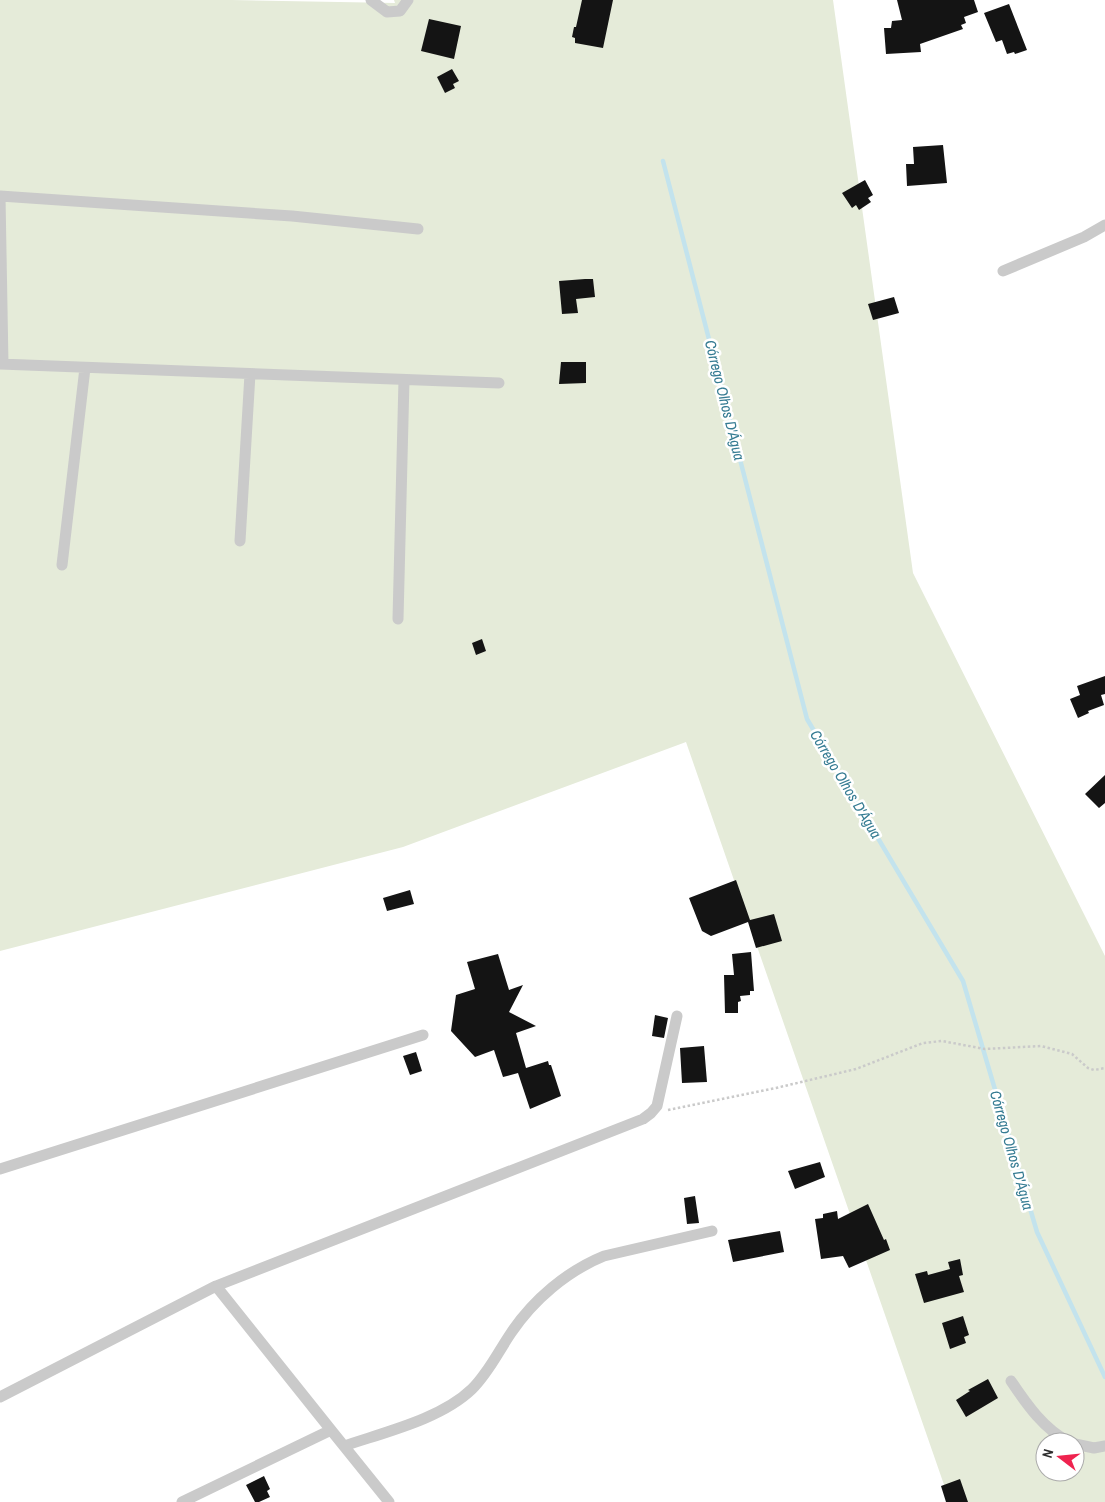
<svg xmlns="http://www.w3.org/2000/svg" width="1105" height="1502" viewBox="0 0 1105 1502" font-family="'Archivo Narrow',sans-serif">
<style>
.green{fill:#e5ebd9;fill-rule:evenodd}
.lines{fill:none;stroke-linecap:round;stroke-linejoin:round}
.stream{stroke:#c3e3ed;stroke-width:4.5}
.building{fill:#141414}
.path{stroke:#cacaca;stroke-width:2.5;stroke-dasharray:2.5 2.5;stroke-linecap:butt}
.minor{stroke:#cacaca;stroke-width:11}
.labels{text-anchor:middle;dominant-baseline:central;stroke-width:5;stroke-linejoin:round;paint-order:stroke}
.water-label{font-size:15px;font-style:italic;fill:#367c93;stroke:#fff}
</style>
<rect width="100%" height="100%" fill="#fff"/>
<path class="green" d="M0 0H231L395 3 394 0H833L913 573 1105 956V1502H950L686 742 403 847 0 951ZM1045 1442H1075V1472H1045Z"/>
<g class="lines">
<path class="stream" d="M663 161 807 719 963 981 1037 1232 1105 1377"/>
</g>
<path class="building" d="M582 0H613L603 48 575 43V38L572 37 574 27H576Z
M897 0H974L978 12 964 17 966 23 961 25 963 29 920 44 921 52 886 54 884 28H891L892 21 902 20Z
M1009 4 1027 50 1015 54 1014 52 1007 54 1002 40 996 42 984 13Z
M429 19 461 26 454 59 421 51Z
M452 69 459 81 453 84 455 88 445 93 437 77Z
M943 145 947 183 907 186 906 164H914L913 147Z
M865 180 873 195 868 198 871 202 859 210 856 205 852 208 842 193Z
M585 279H593L595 297 576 299 578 313 562 314 559 281Z
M894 297 899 313 873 320 868 304Z
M561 362H586V383L559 384Z
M482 639 486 651 476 655 472 643Z
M1105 676V694L1101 695 1104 705 1088 711 1089 713 1078 718 1070 699 1080 695 1077 686Z
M1105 775V803L1099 808 1085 794Z
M736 880 750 920 774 914 782 941 756 948 748 922 711 936 702 931 689 898Z
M410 890 414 904 387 911 383 898Z
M751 952 754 991H750V995L740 996 741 1001 738 1002V1013H725L724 975H734L732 954Z
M498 954 509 990 523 985 509 1012 536 1026 516 1033 526 1068 548 1061 549 1065H551L561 1096 530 1109 518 1073 503 1077 494 1050 475 1057 451 1031 456 995 475 989 467 962Z
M655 1015 668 1018 664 1038 652 1036Z
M704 1046 707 1082 682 1083 680 1048Z
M416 1052 422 1071 410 1075 403 1056Z
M820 1162 825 1177 795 1189 788 1171Z
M695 1196 699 1223 687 1224 684 1198Z
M868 1204 884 1240 886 1239 890 1250 849 1268 843 1256 821 1259 815 1219 823 1218V1214L837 1211 838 1219Z
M780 1231 784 1252 733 1262 728 1240Z
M960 1259 963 1275 959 1276 964 1292 924 1303 915 1274 927 1271 928 1275 950 1269 948 1262Z
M963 1316 969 1335 964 1337 966 1343 950 1349 942 1323Z
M988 1379 998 1398 966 1417 956 1400 970 1391 968 1390Z
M264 1476 270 1489 267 1491 270 1497 259 1502H255L246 1485Z
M960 1479 968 1502H946L941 1486Z"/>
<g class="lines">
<path class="path" d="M668 1110 776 1088 856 1069 923 1043 942 1041 985 1049 1041 1046 1072 1054 1088 1068 1094 1070 1105 1068"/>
<path class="minor" d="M371 0 387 12 400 11 408 0
M0 196 292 216 418 229
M0 196 3 364
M1003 271 1084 237 1105 225
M0 364 499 383
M240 541 250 374
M62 565 85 368
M398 619 404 380
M0 1169 423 1035
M1011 1381C1027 1405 1044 1429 1069 1442
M0 1397 216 1286 643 1119 651 1113 657 1106 677 1016
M331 1430 389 1502
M1075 1444 1094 1448 1105 1446
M344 1446C385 1432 441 1419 472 1389 489 1372 498 1352 511 1333 533 1300 567 1271 604 1256L712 1231
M182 1502 331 1430 216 1286"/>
</g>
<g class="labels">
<g class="water-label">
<text transform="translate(725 400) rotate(76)">Córrego Olhos D'Água</text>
<text transform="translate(846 784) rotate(59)">Córrego Olhos D'Água</text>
<text transform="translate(1012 1150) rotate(74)">Córrego Olhos D'Água</text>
</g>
</g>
<g transform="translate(1060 1457) rotate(286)"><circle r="24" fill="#ffffff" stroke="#ababab"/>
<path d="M0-4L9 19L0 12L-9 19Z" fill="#ef234f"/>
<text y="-8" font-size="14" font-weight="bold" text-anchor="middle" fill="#2d2d2d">N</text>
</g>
</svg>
